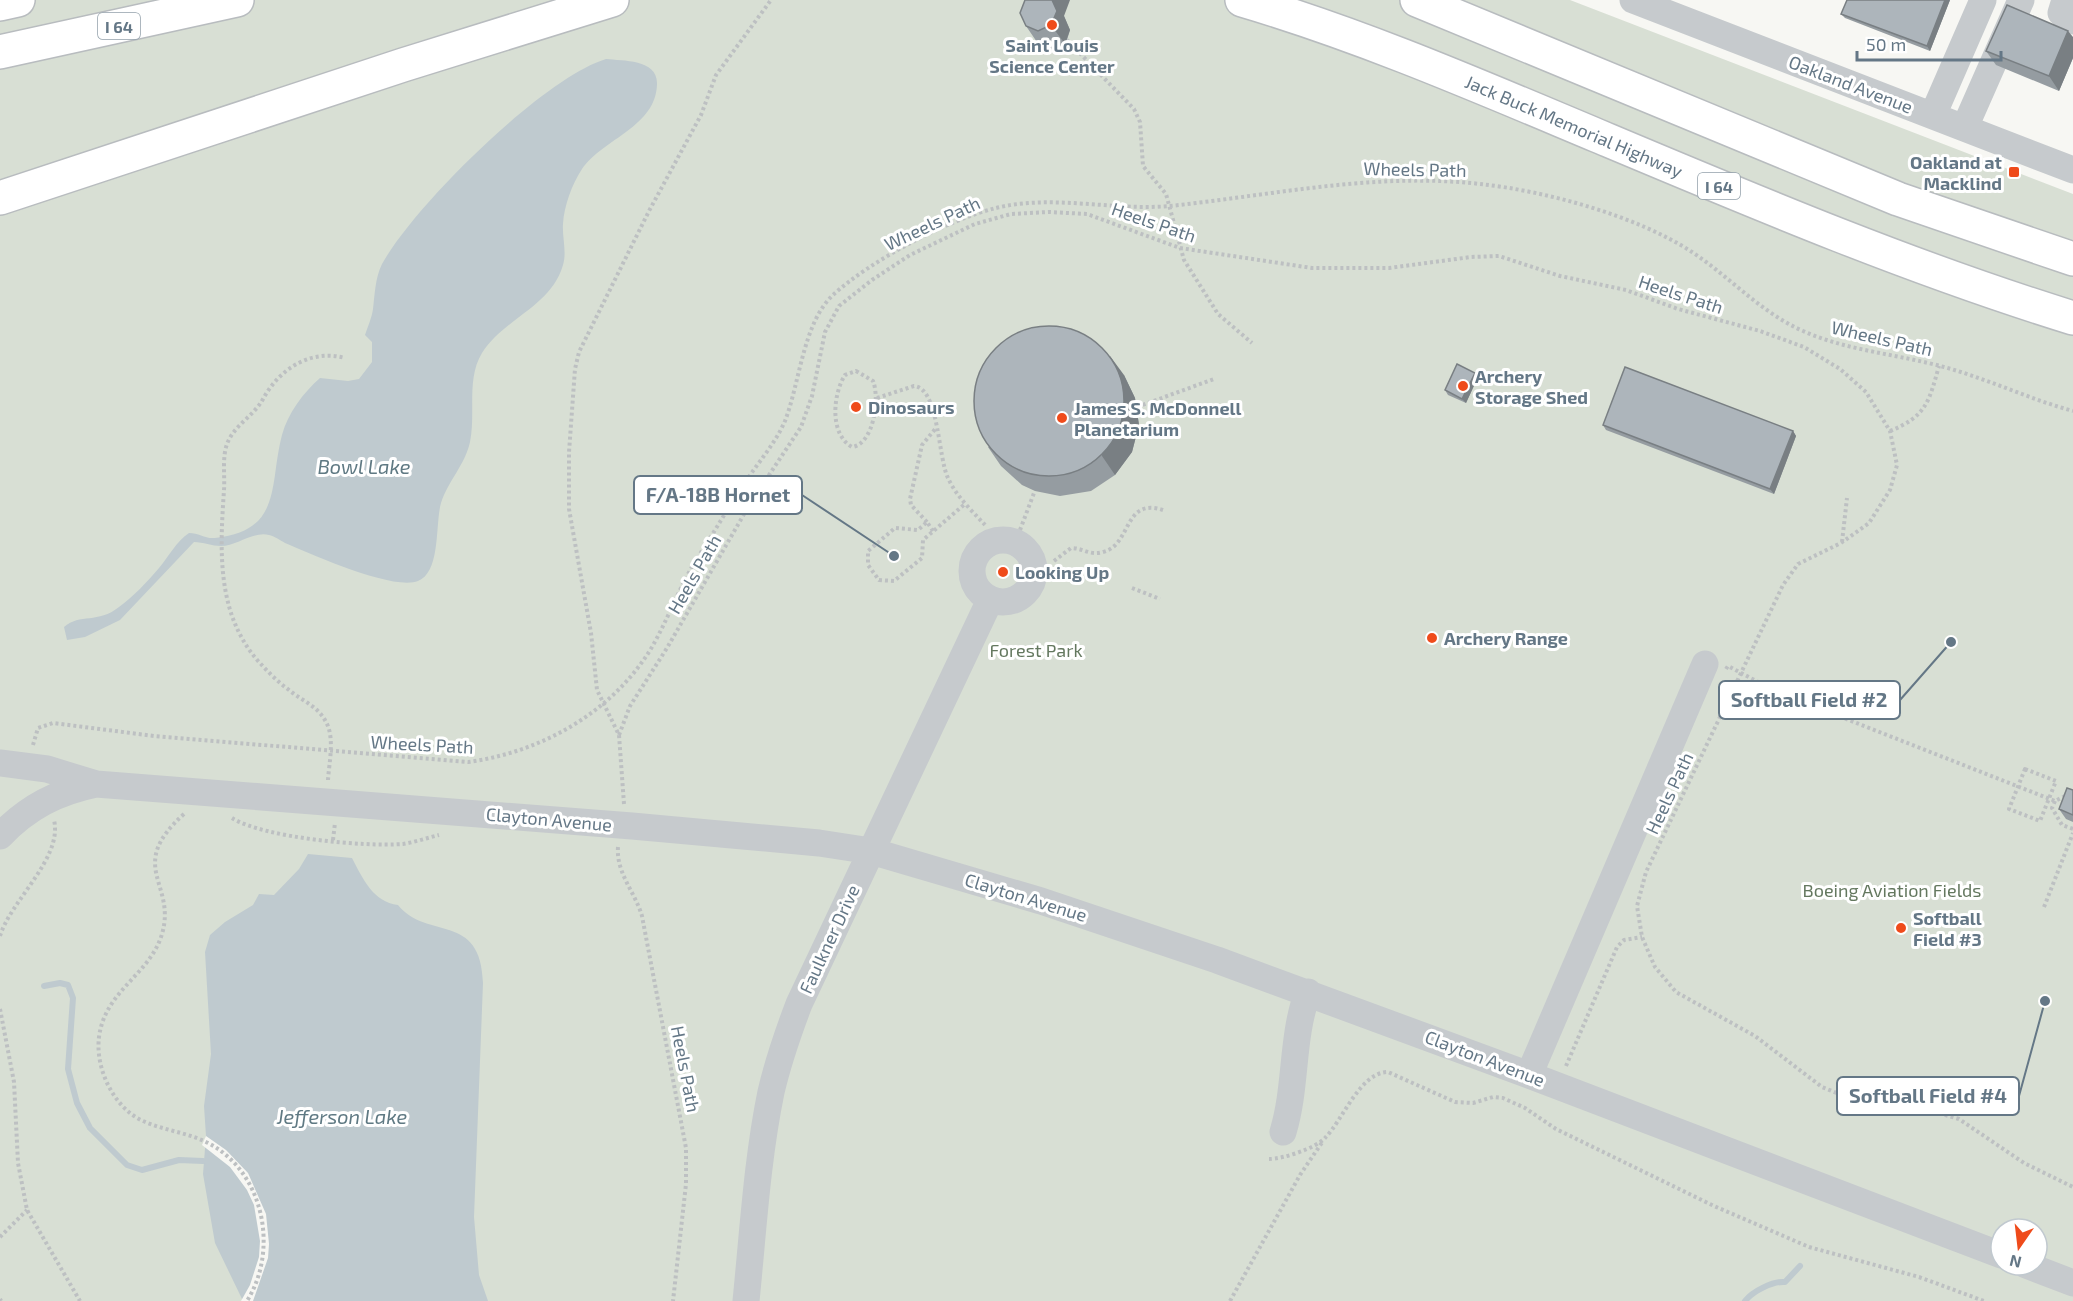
<svg xmlns="http://www.w3.org/2000/svg" width="2073" height="1301" viewBox="0 0 2073 1301" font-family="'Exo 2',sans-serif">
<style>
.green{fill:#d8dfd4;fill-rule:evenodd}
.water{fill:#bfcacf}
.pier{fill:#f7f7f3}
.lines{fill:none;stroke-linecap:round;stroke-linejoin:round}
.stream{stroke:#bfcacf;stroke-width:6}
.highway-casing{stroke:#b8bcbf;stroke-width:36}
.path{stroke:#bdc0c2;stroke-width:4;stroke-dasharray:3 3;stroke-linecap:butt}
.minor{stroke:#c6cacd;stroke-width:27}
.highway{stroke:#fff;stroke-width:33}
.wall{fill:#959ca1}
.shaded-wall{fill:#797f83}
.building{fill:#adb5bb;stroke:#797f83;stroke-width:1.5}
.poi-dot{fill:#ef4b1b;stroke:#fff;stroke-width:2}
.labels{text-anchor:middle;dominant-baseline:central;stroke-width:6;stroke-linejoin:round;paint-order:stroke}
.shield{fill:#fff;stroke:#92a0aa;stroke-width:1.5}
.shield-label{font-size:16px;font-weight:bold;fill:#647786}
.poi-label{font-size:18px;font-weight:bold;fill:#647786;stroke:#fff;text-anchor:start}
.street-label{font-size:18px;fill:#647786;stroke:#fff}
.park-label{font-size:18px;fill:#64785f;stroke:#fff}
.water-label{font-size:20px;font-style:italic;fill:#5f7983;stroke:#fff}
.leader{fill:none;stroke:#647786;stroke-width:2}
.callout-dot{fill:#647786;stroke:#fff;stroke-width:2}
.callout{fill:#fff;stroke:#647786;stroke-width:2}
.callout-label{font-size:20px;text-anchor:middle;font-weight:bold;fill:#647786}
</style>
<rect width="100%" height="100%" fill="#f7f7f3"/>
<path class="green" d="M0 0H1570L2073 194V1301H0ZM2001 1229H2037V1265H2001Z"/>
<path class="water" d="M606 59C623 61 658 59 657 84 656 127 604 138 582 169 572 184 564 206 563 224 562 237 567 252 563 265 551 307 504 318 482 353 466 379 476 413 470 442 465 465 448 481 441 503 435 524 441 572 418 581 393 591 311 554 285 543 280 540 274 536 269 535 253 531 237 546 221 546 212 546 203 542 194 542L120 620 85 637 67 640 64 627C80 613 98 624 119 607 134 596 147 582 159 568 169 556 176 542 189 533 199 533 205 539 215 538 283 531 269 484 282 435 288 413 303 393 320 378L348 381 359 379 372 362V342L365 335C368 326 372 317 373 309 375 293 375 279 382 264 414 206 543 78 606 59Z
M308 854 352 858C363 879 373 902 398 905 427 941 481 911 483 983L474 1217 479 1275 488 1301H243L215 1243 203 1174 206 1136 204 1106 211 1054 205 952 210 935 225 922 253 905 259 894 274 895 299 869Z"/>
<path class="pier" d="M206 1136 226 1150 248 1173 266 1214 269 1244 268 1258 253 1301H241L250 1285 259 1257 260 1241 254 1205 247 1190 230 1167 202 1145Z"/>
<g class="lines">
<path class="stream" d="M44 986 60 983 68 985 73 998 68 1069 77 1103 90 1128 127 1165 142 1170 179 1160 203 1161
M1745 1301C1753 1291 1773 1281 1785 1282L1800 1266"/>
<defs>
<path id="highway" d="M1242 0C1364 36 1481 87 1598 136 1755 202 1911 268 2073 318
M1417 0 1898 199 2073 259
M0 4 18 0
M0 52 237 0
M0 198 403 65 612 0"/>
</defs>
<use href="#highway" class="highway-casing"/>
<path class="path" d="M1067 40 1134 109 1140 122 1143 166 1166 194 1184 260 1218 314 1252 343
M856 371 873 381C880 398 874 444 852 447 829 434 833 394 845 375Z
M877 398 914 386C939 388 938 458 948 478 956 496 973 512 986 526
M1137 407 1214 379
M1890 431C1927 416 1929 401 1939 366
M927 522 911 505 910 499 922 445 936 428
M1020 530 1034 493
M933 531 927 522 918 530 895 528 868 551V565L879 580 894 581 922 558 923 540 966 503
M1842 542 1847 498
M1054 561 1071 548C1083 548 1090 556 1103 552 1132 545 1123 497 1163 510
M1132 588 1160 599
M1726 669 1728 666 1775 691 2055 801 2073 792
M619 735 630 706 667 648 751 502 801 427 812 396 825 332 839 306 872 280 910 255 975 224 1011 214 1049 212 1087 214 1180 248 1312 268H1389L1471 257 1499 256 1560 276 1626 290 1678 309 1760 331 1804 347 1840 369 1866 392 1890 431 1897 465 1890 490 1869 523 1841 543 1798 564 1783 585 1646 872 1637 906 1642 937 1655 967 1676 992 1755 1036 1822 1087 1854 1100 1924 1109 1959 1119 2024 1163 2073 1187
M33 745 38 728 53 723 154 736 468 762C542 752 613 712 652 647 668 619 679 588 696 560 714 533 730 504 748 478 761 459 776 442 785 421 800 382 803 323 833 295 870 261 947 220 996 208 1052 194 1113 211 1170 206 1274 195 1375 172 1480 184 1546 191 1637 216 1692 252 1730 277 1760 312 1803 331 1848 351 1897 354 1944 367 1988 379 2029 399 2073 411
M2025 769 2056 781 2040 821 2009 809Z
M328 780C329 763 335 738 326 722 318 706 302 701 289 690 278 682 268 672 259 662 216 614 220 550 224 490 225 476 222 458 227 444 234 425 254 416 263 399 280 368 311 349 345 358
M2055 801 2052 808 2062 825 2073 829
M624 804 619 735 597 690 591 633 569 509V452L575 369 579 352 649 211 701 115 716 75 771 0
M184 814C125 867 177 883 162 934 150 975 105 990 99 1037 95 1069 114 1108 143 1121 163 1130 184 1132 204 1141 263 1168 280 1248 247 1301
M232 818C264 838 365 847 403 844 415 842 427 838 439 835
M333 840 335 823
M618 847C616 873 635 892 642 916L686 1148V1184L673 1301
M2044 907 2073 833
M0 936C11 900 63 858 54 820
M0 1009 14 1082 18 1163 27 1210 80 1301
M1566 1066 1617 947 1624 940 1642 937
M1269 1159C1283 1159 1316 1148 1325 1138 1343 1120 1360 1072 1388 1072L1455 1102 1473 1103 1493 1097 1503 1098 1525 1108 1556 1129 1714 1206 1809 1247 1919 1277 1984 1301
M0 1237 27 1210
M0 1299 1 1301
M1230 1301 1300 1175 1323 1141"/>
<path class="minor" d="M1633 0 2073 170
M2065 0 2061 13 2073 21
M1933 115 1983 0
M1965 127 2021 0
M972 571a31 31 0 1 1 62 0a31 31 0 1 1-62 0Z
M0 763 47 769 96 784 632 826 819 843 871 851 1041 901 1217 960 1529 1075 2001 1255
M0 836C28 807 57 792 96 784
M1529 1075 1705 664
M1283 1132C1297 1086 1291 1037 1308 992
M2026 1265 2073 1283
M746 1301C753 1232 757 1160 771 1092 778 1062 788 1033 799 1004L990 600"/>
<use href="#highway" class="highway"/>
</g>
<path class="wall" d="M1950 0 1930 51 1845 18 1841 14Z
M1064 16 1070 30 1067 40 1065 44 1052 50 1039 45 1026 26Z
M2073 37V58L2059 91 1996 65 1986 51Z
M1124 375 1135 398 1139 425 1132 452 1115 475 1091 491 1060 496 1035 491 1022 485 1001 466 988 447Z
M1478 377 1466 403 1448 395 1445 390Z
M1603 425 1793 431 1796 436 1774 494 1606 430Z
M2073 790V822L2066 819 2059 809Z"/>
<path class="shaded-wall" d="M1052 0H1070L1064 16 1070 30 1065 44 1051 25Z
M1945 0H1950L1930 51 1927 46Z
M2068 31 2073 37V58L2059 91 2049 76Z
M1110 356 1124 375 1135 398 1139 425 1132 452 1115 475 1102 456Z
M1475 373 1478 377 1466 403 1462 399Z
M1793 431 1796 436 1774 494 1770 489Z"/>
<path class="building" d="M1025 0H1052L1057 11 1051 25 1038 31 1026 26 1020 13Z
M1847 0H1945L1927 46 1841 14Z
M2007 5 2068 31 2049 76 1986 51Z
M974 401a75 75 0 1 1 150 0a75 75 0 1 1-150 0Z
M1457 364 1475 373 1462 399 1445 390Z
M1625 367 1793 431 1770 489 1603 425Z
M2067 788 2073 790V815L2059 809Z"/>
<g class="poi-dot">
<circle cx="1052" cy="25" r="6"/>
<rect x="2008" y="166" width="12" height="12" rx="3"/>
<circle cx="1463" cy="386" r="6"/>
<circle cx="856" cy="407" r="6"/>
<circle cx="1062" cy="418" r="6"/>
<circle cx="1003" cy="572" r="6"/>
<circle cx="1432" cy="638" r="6"/>
<circle cx="1901" cy="928" r="6"/>
</g>
<g class="labels">
<g class="shield">
<rect x="98" y="13" width="42" height="26" rx="4.5"/>
<rect x="1698" y="173" width="42" height="26" rx="4.5"/>
</g>
<g class="shield-label">
<text x="119" y="26">I 64</text>
<text x="1719" y="186">I 64</text>
</g>
<g class="poi-label">
<text x="1052" y="45" text-anchor="middle">Saint Louis<tspan x="1052" dy="21">Science Center</tspan></text>
<text x="2002" y="162" text-anchor="end">Oakland at<tspan x="2002" dy="21">Macklind</tspan></text>
<text x="1475" y="376">Archery<tspan x="1475" dy="21">Storage Shed</tspan></text>
<text x="868" y="407">Dinosaurs</text>
<text x="1074" y="408">James S. McDonnell<tspan x="1074" dy="21">Planetarium</tspan></text>
<text x="1015" y="572">Looking Up</text>
<text x="1444" y="638">Archery Range</text>
<text x="1913" y="918">Softball<tspan x="1913" dy="21">Field #3</tspan></text>
</g>
<g class="street-label">
<text transform="translate(1851 84) rotate(21)">Oakland Avenue</text>
<text transform="translate(1574 126) rotate(23)">Jack Buck Memorial Highway</text>
<text transform="translate(1415 169) rotate(1)">Wheels Path</text>
<text transform="translate(1154 222) rotate(19)">Heels Path</text>
<text transform="translate(932 223) rotate(-25)">Wheels Path</text>
<text transform="translate(1681 294) rotate(18)">Heels Path</text>
<text transform="translate(1882 338) rotate(13)">Wheels Path</text>
<text transform="translate(694 574) rotate(-60)">Heels Path</text>
<text transform="translate(422 744) rotate(3)">Wheels Path</text>
<text transform="translate(1669 793) rotate(-65)">Heels Path</text>
<text transform="translate(549 819) rotate(5)">Clayton Avenue</text>
<text transform="translate(1026 897) rotate(17)">Clayton Avenue</text>
<text transform="translate(829 939) rotate(-65)">Faulkner Drive</text>
<text transform="translate(1485 1058) rotate(21)">Clayton Avenue</text>
<text transform="translate(686 1069) rotate(79)">Heels Path</text>
</g>
<g class="park-label">
<text x="1036" y="650">Forest Park</text>
<text x="1892" y="890">Boeing Aviation Fields</text>
</g>
<g class="water-label">
<text x="364" y="466">Bowl Lake</text>
<text x="342" y="1116">Jefferson Lake</text>
</g>
</g>
<path class="leader" d="M894 556L802 495M1951 642L1900 700M2045 1001L2019 1096"/>
<g class="callout-dot">
<circle cx="894" cy="556" r="6"/>
<circle cx="1951" cy="642" r="6"/>
<circle cx="2045" cy="1001" r="6"/>
</g>
<g class="callout">
<rect x="634" y="476" width="168" height="38" rx="6"/>
<rect x="1719" y="681" width="181" height="38" rx="6"/>
<rect x="1837" y="1077" width="182" height="38" rx="6"/>
</g>
<g class="callout-label">
<text x="718" y="502">F/A-18B Hornet</text>
<text x="1809" y="707">Softball Field #2</text>
<text x="1928" y="1103">Softball Field #4</text>
</g>
<g transform="translate(2019 1247) rotate(194)"><circle r="28" fill="#ffffff" stroke="#c1c9cf" stroke-width="1.5"/>
<path d="M0-4.5L10 22L0 15L-10 22Z" fill="#ef4b1b"/>
<text y="-9" font-size="16" font-weight="bold" text-anchor="middle" fill="#647786">N</text>
</g>
<path d="M1857 51v9h144v-9" fill="none" stroke="#647786" stroke-width="3"/>
<text x="1866" y="51" font-size="18" fill="#647786" stroke="#ffffff" stroke-width="4.5" paint-order="stroke">50 m</text>
</svg>
